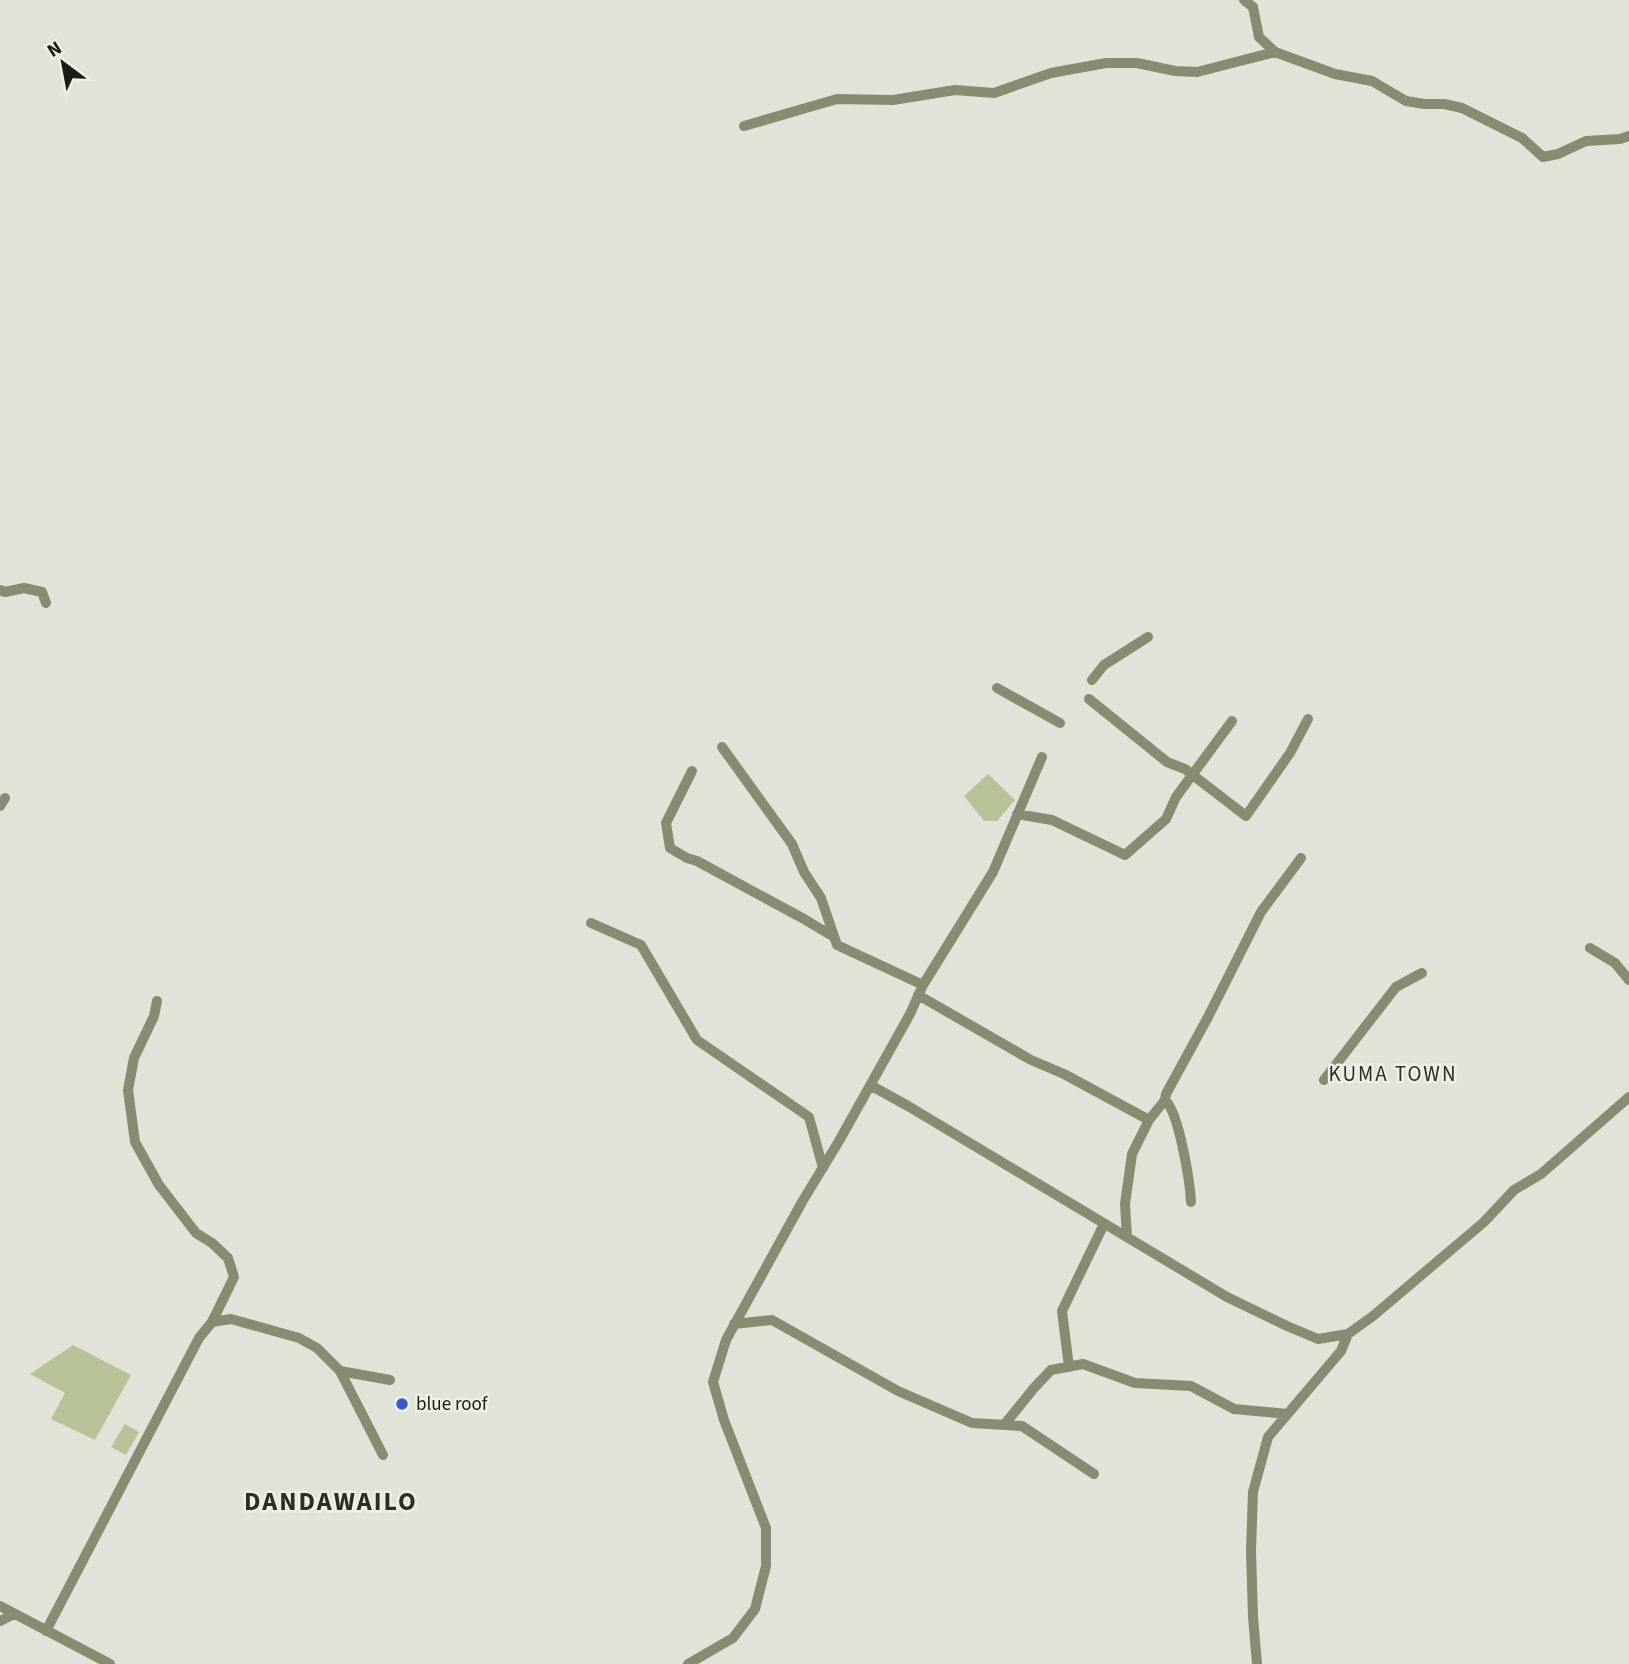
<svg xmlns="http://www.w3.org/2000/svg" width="1629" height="1664" viewBox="0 0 1629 1664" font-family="'Source Sans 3',sans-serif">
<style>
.green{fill:#b8c297}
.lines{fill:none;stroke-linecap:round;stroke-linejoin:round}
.minor{stroke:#868c72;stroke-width:10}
.poi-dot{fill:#3a56c8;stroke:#edf0e5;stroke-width:2.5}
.labels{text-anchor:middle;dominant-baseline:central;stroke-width:5;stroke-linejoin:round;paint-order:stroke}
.poi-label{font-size:19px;fill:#1b1c18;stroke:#edf0e5;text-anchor:start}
.neighbourhood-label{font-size:21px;letter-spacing:2px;fill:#2c2e26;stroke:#edf0e5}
.district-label{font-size:26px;font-weight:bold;letter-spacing:2px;fill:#2c2e26;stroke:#edf0e5}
</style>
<rect width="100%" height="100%" fill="#e0e3d8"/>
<path class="green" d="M988 774 1015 800 997 821H984L964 796Z
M73 1345 131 1375 95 1440 51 1419 65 1393 30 1374Z
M125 1424 139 1432 126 1455 111 1447Z"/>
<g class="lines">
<path class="minor" d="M1244 0 1253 7 1259 37 1275 52 1335 74 1372 81 1406 101 1424 104H1444L1462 108 1522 138 1543 157 1558 154 1586 141 1620 139 1629 136
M744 126 837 99 893 100 955 90 994 93 1051 73 1106 63H1137L1175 71 1197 72 1275 52
M0 590 5 592 24 588 42 592 46 603
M1092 680 1104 665 1148 637
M997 688 1060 723
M1089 699 1167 762 1185 769 1246 816 1290 753 1308 719
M722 747 792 844 804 872 821 898 837 945 923 985
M692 771 666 823 670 848 687 858 697 861 804 919 834 937
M0 806 5 798
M1017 814 1052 820 1125 855 1166 819 1176 797 1232 721
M591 923 641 945 697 1040 809 1117 823 1168
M1590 948 1615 963 1629 980
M918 995 1031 1060 1064 1074 1149 1120
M157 1001 154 1016 134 1058 128 1090 135 1142 159 1185 196 1233 212 1243 228 1258 234 1277 212 1322
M1324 1080 1396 987 1422 973
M870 1085 908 1106 1227 1297 1287 1326 1318 1339 1348 1334 1373 1316 1484 1222 1514 1190 1541 1174 1629 1097
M1165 1100C1179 1112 1190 1182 1191 1202
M1127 1237 1125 1204 1132 1154 1149 1120 1165 1100 1166 1094 1208 1017 1261 912 1301 858
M734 1324 772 1320 898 1391 972 1423 1022 1426 1094 1474
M1069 1367 1062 1311 1104 1224
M340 1371 390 1380
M1004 1425 1034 1388 1051 1370 1083 1364 1135 1383 1191 1386 1234 1409 1287 1414
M0 1606 110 1664
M0 1621 14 1614
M46 1631 199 1338 212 1322 231 1319 299 1338 317 1348 340 1371 383 1455
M688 1664 733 1638 755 1609 766 1566V1528L724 1420 713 1382 726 1340 802 1202 839 1141 910 1014 923 985 993 872 1042 757
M1257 1664 1253 1617 1251 1551 1253 1492 1268 1437 1341 1351 1348 1334"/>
</g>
<circle class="poi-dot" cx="402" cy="1404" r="7"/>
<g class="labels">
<g class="poi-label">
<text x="416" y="1404">blue roof</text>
</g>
<g class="neighbourhood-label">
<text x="1393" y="1074">KUMA TOWN</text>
</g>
<g class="district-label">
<text x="331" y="1501">DANDAWAILO</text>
</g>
</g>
<g transform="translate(63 63) rotate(328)" stroke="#edf0e5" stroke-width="5" paint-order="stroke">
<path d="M0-5L12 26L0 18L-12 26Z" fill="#1b1c18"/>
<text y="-10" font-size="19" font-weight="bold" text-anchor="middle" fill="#1b1c18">N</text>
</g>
</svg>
